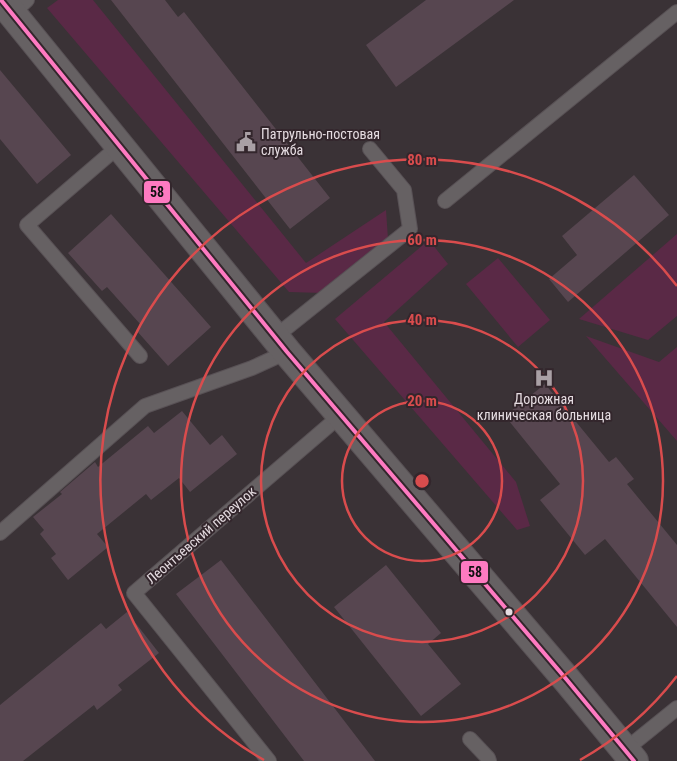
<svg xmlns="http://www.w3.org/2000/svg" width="677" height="761" viewBox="0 0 677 761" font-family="'Roboto Condensed',sans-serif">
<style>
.green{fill:#5a2946}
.building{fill:#574650}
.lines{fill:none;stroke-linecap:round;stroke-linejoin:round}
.service-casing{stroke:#585155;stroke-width:16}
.tertiary-casing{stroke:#585155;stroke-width:30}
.service{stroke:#666163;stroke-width:14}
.tertiary{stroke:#666163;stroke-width:28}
.bus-1-casing{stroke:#33262c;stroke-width:8}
.bus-1{stroke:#fe7ac1;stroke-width:4}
.ring{fill:none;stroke:#d94c4d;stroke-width:2.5}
.bus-dot{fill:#e5dce1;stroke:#33262c;stroke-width:2}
.labels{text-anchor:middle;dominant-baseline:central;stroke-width:4;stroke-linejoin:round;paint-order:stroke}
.poi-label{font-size:14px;fill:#e5dce1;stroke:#33262c;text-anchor:start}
.street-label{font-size:14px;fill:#e5dce1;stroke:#33262c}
.centre{fill:#d94c4d;stroke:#33262c;stroke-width:2.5}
.ring-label{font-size:15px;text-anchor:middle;font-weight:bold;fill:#d94c4d;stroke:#33262c;stroke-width:4;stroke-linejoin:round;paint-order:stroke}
.line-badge{stroke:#33262c;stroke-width:2}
.pale-badge-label{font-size:14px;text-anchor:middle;font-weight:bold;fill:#111}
</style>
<rect width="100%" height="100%" fill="#3a3236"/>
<path class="green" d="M58 0H93L306 263 386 210 388 239 323 293 289 292 47 8Z
M677 234V316L648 340 579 319Z
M429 240 448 264 384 322 516 482 530 526 517 530 335 319Z
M498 258 550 320 518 347 466 284Z
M586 336 659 362 677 347V441Z"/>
<path class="building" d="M111 0H165L178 17 184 12 330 198 290 229Z
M426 0H514L396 87 366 45Z
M0 70 71 155 37 184 0 139Z
M634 175 669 215 568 302 549 279 577 255 562 236Z
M111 214 211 327 168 366 136 330 141 325 107 287 102 291 68 253Z
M545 384 609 462 616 457 634 479 627 484 677 545V627L605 539 585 555 540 500 560 484 505 416Z
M182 411 210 445 222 435 237 454 190 492 179 478 151 500 146 494 97 534 108 547 68 580 51 558 56 554 40 534 44 530 33 517 62 494 60 492 95 462 98 467 148 426 154 433Z
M221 560 375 761H304L176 594Z
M386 565 441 633 428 644 461 684 421 716 334 607Z
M127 612 159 653 118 685 122 690 97 710 94 705 23 761H0V705L101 623 106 629Z"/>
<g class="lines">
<defs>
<path id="service" d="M12 14 27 0
M119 146 27 225 140 356
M445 201 677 12
M275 337 410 229 404 190 370 149
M0 533 145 406 252 368 287 352
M470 739 488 758 489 761
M625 750 677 708
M269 761 134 593 341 415"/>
<path id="tertiary" d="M1 0 287 352 567 680 634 761"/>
</defs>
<use href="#service" class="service-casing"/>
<use href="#tertiary" class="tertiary-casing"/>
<use href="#service" class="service"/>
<use href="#tertiary" class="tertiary"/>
<defs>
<path id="bus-1" d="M1 0 287 352 567 680 634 761"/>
</defs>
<use href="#bus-1" class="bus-1-casing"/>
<use href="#bus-1" class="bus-1"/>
</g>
<g class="ring">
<circle cx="422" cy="481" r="80"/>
<circle cx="422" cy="481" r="161"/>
<circle cx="422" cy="481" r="241"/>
<path d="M677 676A321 321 0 0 1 580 760M264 760A321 321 0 1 1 677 286"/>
</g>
<defs>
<symbol id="civic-bare" viewBox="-9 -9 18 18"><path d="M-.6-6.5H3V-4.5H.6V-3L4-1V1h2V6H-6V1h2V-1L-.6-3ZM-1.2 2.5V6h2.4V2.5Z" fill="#a9a0a5" stroke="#33262c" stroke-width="2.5" paint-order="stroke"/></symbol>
<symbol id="hospital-bare" viewBox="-9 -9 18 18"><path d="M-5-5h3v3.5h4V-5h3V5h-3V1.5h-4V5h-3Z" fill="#a9a0a5" stroke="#33262c" stroke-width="2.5" paint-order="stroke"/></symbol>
</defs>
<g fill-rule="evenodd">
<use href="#civic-bare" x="232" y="128" width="28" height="28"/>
<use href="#hospital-bare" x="530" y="364" width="28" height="28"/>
</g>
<circle class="bus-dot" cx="509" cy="612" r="4.5"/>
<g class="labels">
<g class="poi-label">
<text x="261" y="134">Патрульно-постовая<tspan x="261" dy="16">служба</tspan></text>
<text x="544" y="399" text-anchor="middle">Дорожная<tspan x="544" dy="16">клиническая больница</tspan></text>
</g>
<g class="street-label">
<text transform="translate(201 535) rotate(-41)">Леонтьевский переулок</text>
</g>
</g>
<circle cx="422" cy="481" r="8" class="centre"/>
<g class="ring-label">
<text x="422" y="165">80 m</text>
<text x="422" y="245">60 m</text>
<text x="422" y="325">40 m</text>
<text x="422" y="406">20 m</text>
</g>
<g class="line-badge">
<rect x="143" y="180" width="28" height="24" rx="5" fill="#fe7ac1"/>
<rect x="460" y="560" width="29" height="24" rx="5" fill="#fe7ac1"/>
</g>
<g class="pale-badge-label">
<text x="157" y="197">58</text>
<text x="475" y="577">58</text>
</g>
</svg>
